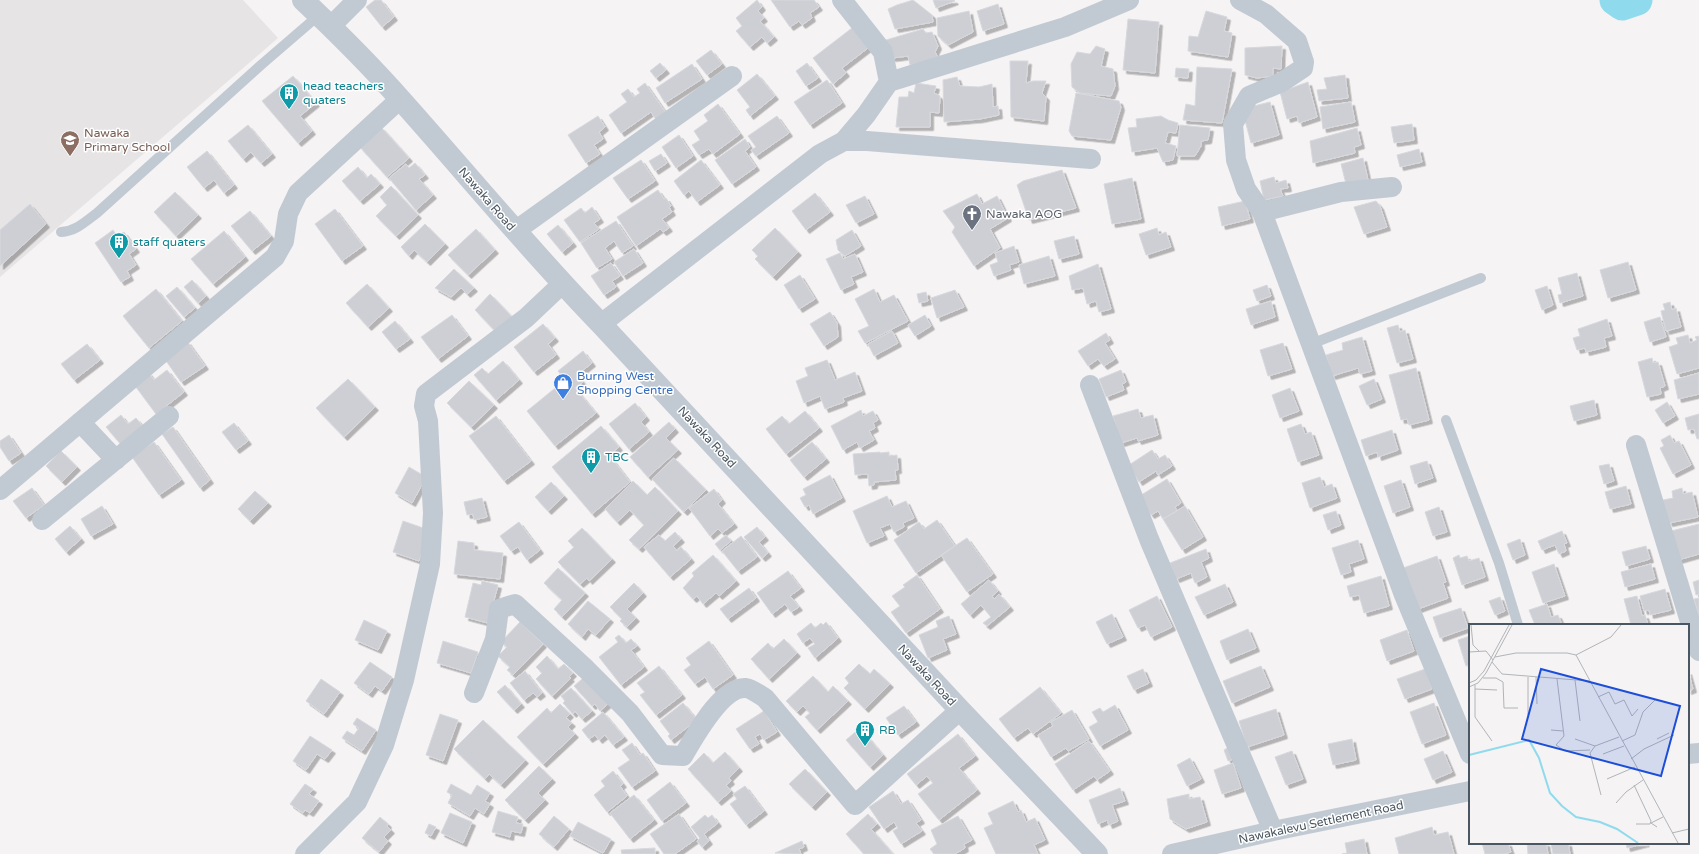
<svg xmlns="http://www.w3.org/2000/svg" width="1699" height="854" viewBox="0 0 1699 854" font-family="'Varela Round',sans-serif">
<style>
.education{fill:#e6e4e5}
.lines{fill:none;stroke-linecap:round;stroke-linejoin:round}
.river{stroke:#90daee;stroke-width:31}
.building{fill:#cdcfd5;stroke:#d7d9de;filter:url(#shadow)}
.service{stroke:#c1cad2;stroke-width:10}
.minor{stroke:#c1cad2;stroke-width:20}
.tertiary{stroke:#c1cad2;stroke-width:22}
.labels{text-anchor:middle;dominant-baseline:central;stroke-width:3;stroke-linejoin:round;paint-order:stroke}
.culture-label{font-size:12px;fill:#0d838f;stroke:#fff;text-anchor:start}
.education-label{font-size:12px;fill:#785e54;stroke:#fff;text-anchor:start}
.street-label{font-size:12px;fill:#4a5661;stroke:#fff}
.worship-label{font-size:12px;fill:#5b616d;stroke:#fff;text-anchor:start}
.shop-label{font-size:12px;fill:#366cbe;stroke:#fff;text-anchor:start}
.inset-river{fill:none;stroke:#90daee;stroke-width:2}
.inset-road{fill:none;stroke:#b1b4b9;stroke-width:1}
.view{fill:#1d4ed8;fill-opacity:0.15;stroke:#1d4ed8;stroke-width:2}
.inset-edge{fill:none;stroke:#4a5661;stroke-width:2}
</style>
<defs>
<filter id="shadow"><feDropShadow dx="3.5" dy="3.5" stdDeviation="0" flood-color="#0004"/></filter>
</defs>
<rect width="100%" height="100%" fill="#f5f3f3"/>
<path class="education" d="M0 0H243L278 38 0 277Z"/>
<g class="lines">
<path class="river" d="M1615 0 1622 5 1637 0"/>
</g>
<path class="building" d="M375 0H381L394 17 382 27 366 7Z
M757 0 762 7 758 11 764 18 760 21 774 37 767 43 762 37 750 47 736 31 742 26 736 18Z
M771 0H814L819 7 810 13 812 18 802 25 799 21 790 27Z
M913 0 932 15 933 22 895 29 888 9 897 5Z
M933 0H954L955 1 936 8Z
M998 4 1004 24 983 31 977 11Z
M969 11 973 32 948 45 938 36 937 18Z
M1206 11 1227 17 1224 31 1232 33 1228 57 1188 51 1189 36 1198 37Z
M1128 19 1159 22 1155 73 1123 70Z
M852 28 868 48 842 68 846 73 833 84 813 58Z
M923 29 926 33 932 32 938 46 935 52 938 57 927 62 910 65 908 56 892 58 886 40Z
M1096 46 1105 49 1101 66 1113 69 1115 86 1111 96 1080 93 1072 87 1071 64 1077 52 1090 54Z
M1282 46 1281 69 1273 68V76L1257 78 1245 75V48Z
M711 50 722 64 707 75 696 61Z
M1010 61H1028L1026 83 1033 81H1046L1042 93 1046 97 1044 121 1011 117Z
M660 63 666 70 656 78 650 71Z
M807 63 818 78 806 86 796 71Z
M692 64 702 79 665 103 656 88Z
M1197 67 1232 69 1222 123 1183 120 1186 104 1195 106Z
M1176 68 1189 69 1188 78 1175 77Z
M757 74 775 96 750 116 746 110 750 107 737 90Z
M1345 75 1348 98 1319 101 1317 90 1327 89 1324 78Z
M293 76 316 103 300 116 312 131 298 143 262 101Z
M957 77 960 86 979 87 992 84 993 107 998 106 999 115 980 119 944 122 943 80Z
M827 80 842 103 810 125 794 102Z
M1308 82 1317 117 1299 123 1297 116 1287 119 1280 92Z
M645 83 666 113 657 121 651 112 621 133 609 115 627 102 621 94 628 89 634 97 640 93 637 89Z
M916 83 936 86 934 93 940 96 939 113 930 112V127H896L899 97H908L909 91 914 93Z
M1076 93 1119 101 1121 107 1111 140 1072 136 1069 131Z
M1270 102 1279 135 1251 143 1242 109Z
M1351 102 1355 122 1323 129 1320 107Z
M718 104 740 134 713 154 709 149 699 155 692 145 700 140 694 131 708 121 704 115Z
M598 116 605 127 599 132 603 139 594 145 600 154 586 163 568 135Z
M777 116 789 133 756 156 751 150 756 147 748 136Z
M1161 116 1168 120 1178 123 1176 133 1168 132 1165 143 1176 146 1173 160 1163 162 1157 148 1132 152 1128 128 1137 127 1136 119Z
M1412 124 1414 140 1394 143 1391 127Z
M248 125 272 154 261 163 251 152 243 159 228 141Z
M1180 125 1210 128 1208 140 1201 141V146L1195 156H1177Z
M381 127 409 158 387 177 359 146Z
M1357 128 1361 145 1354 147 1355 153 1313 163 1310 141Z
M679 135 693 156 676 168 662 147Z
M745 139 750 147 745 151 756 167 732 184 715 160Z
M1419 149 1422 162 1400 167 1397 155Z
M207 151 234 185 224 193 214 180 204 188 187 167Z
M661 154 667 163 655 171 649 161Z
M1363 158 1368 180 1346 184 1341 164Z
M641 160 655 181 628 199 613 178Z
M701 160 720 185 697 202 689 191 684 195 674 181Z
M415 163 425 175 419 179 433 195 416 210 389 178 406 164 409 168Z
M358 167 367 178 371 174 380 184 360 201 342 181Z
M1062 170 1076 208 1029 220 1017 185 1023 181Z
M1274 177 1276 183 1286 180 1288 188 1280 189 1283 196 1264 200 1260 181Z
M1132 178 1141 219 1112 224 1104 184Z
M391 186 418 215 396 236 376 216 387 205 380 197Z
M658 190 664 199 666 198 671 206 669 207 672 212 662 219 669 228 663 232 660 229 636 246 617 217Z
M175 192 198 215 176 236 154 212Z
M815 193 830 212 806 230 792 211Z
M977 194 982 204 997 196 1008 218 990 229 1000 248 974 266 952 232 955 227 943 211Z
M865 196 874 214 856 223 846 205Z
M1245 201 1250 219 1222 226 1218 207Z
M1376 201 1380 206 1387 227 1364 234 1354 207Z
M30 204 46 224 0 266V230Z
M592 207 600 219 594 223 599 229 580 242 564 220 581 208 585 213Z
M335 209 363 246 342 261 315 224Z
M250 211 271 236 252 251 231 226Z
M616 221 633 246 622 253 614 241 605 248 612 259 597 268 581 243Z
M425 224 445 244 427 262 414 250 409 256 401 247Z
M558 225 573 243 562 252 547 234Z
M775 228 798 252 773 277 755 259 758 256 752 250Z
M1157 228 1159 235 1166 232 1171 247 1146 255 1139 234Z
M476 229 495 250 468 275 448 255Z
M113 230 117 236 124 232 136 249 129 254 136 265 127 271 130 277 121 282 95 243Z
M852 230 861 246 845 256 838 250 836 240Z
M224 231 245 257 213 284 191 259Z
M1074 236 1079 254 1059 259 1054 241Z
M1014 246 1019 262 1009 265 1011 270 994 276 990 265 998 262 995 253Z
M634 249 643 263 623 276 614 262Z
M840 253 843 259 855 254 863 272 851 277 854 284 841 290 826 259Z
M1049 256 1055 276 1024 284 1019 265Z
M1628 262 1636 290 1608 298 1600 270Z
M611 263 620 276 612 281 616 287 604 295 591 276Z
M1098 264 1111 309 1099 312 1096 301 1087 304 1083 288 1072 290 1069 276Z
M454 269 474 288 467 294 461 288 451 297 435 288Z
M1577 273 1583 296 1560 303 1558 295 1562 294 1558 278Z
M800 275 815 299 799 309 784 285Z
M192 280 206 296 198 303 184 287Z
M367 284 389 308 368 327 346 303Z
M1267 285 1271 296 1257 301 1253 290Z
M1547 286 1553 305 1542 310 1535 290Z
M177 287 195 308 184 317 166 296Z
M156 289 182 321 149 348 123 316Z
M874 289 880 302 894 295 908 321 865 343 858 331 869 326 855 299Z
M955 290 964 307 937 318 931 298Z
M926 292 928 301 919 303 917 294Z
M490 294 516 321 500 336 475 310Z
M1271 301 1275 317 1251 325 1246 309Z
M1670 302 1672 310 1676 308 1681 327 1666 331 1661 311 1665 310 1663 304Z
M830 312 837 323 838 337 824 346 810 324Z
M452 315 468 336 438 359 421 337Z
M925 315 931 326 915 336 908 325Z
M1660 317 1666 337 1650 342 1644 322Z
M1607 319 1612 336 1604 338 1606 347 1586 352 1585 348 1577 350 1573 338 1580 336 1578 329Z
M395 321 410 339 396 349 382 332Z
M543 324 555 338 548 344 556 355 534 372 514 347Z
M1398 325 1400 332 1405 330 1413 359 1397 363 1387 328Z
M892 331 898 343 874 356 868 344Z
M1106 333 1110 340 1105 343 1115 359 1104 366 1098 359 1088 366 1078 351Z
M1688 335 1690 343 1697 340 1695 337 1699 336V368L1677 374 1669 347 1678 344 1676 338Z
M1362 337 1372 371 1360 374 1358 368 1332 376 1326 355 1343 350 1342 343Z
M187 341 205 366 181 382 164 358Z
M1283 343 1292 369 1268 376 1260 350Z
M87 344 100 360 74 380 61 364Z
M583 351 592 363 577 375 583 382 575 388 596 413 555 446 527 411 565 380 558 371Z
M1652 358 1653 363 1658 362 1665 386 1660 388 1661 394 1647 397 1638 362Z
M827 360 835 380 855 372 862 391 843 398 844 402 825 409 820 396 804 403 796 381 808 376 805 368Z
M503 361 519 380 496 400 474 375 482 368 488 374Z
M1416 368 1429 420 1409 425 1407 419 1401 420 1389 375Z
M167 370 184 392 156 414 133 383 148 372 154 380Z
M1121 370 1126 382 1122 384 1124 390 1106 397 1099 379Z
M1699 373V394L1678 399 1674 380Z
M348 379 375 407 344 437 316 408Z
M1374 379 1382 399 1367 405 1359 386Z
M469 381 494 405 471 427 447 403Z
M1290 388 1299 411 1280 418 1272 395Z
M1594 400 1597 415 1574 421 1570 406Z
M1667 402 1675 416 1663 423 1655 410Z
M635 403 646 417 641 422 649 432 629 449 609 424Z
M1138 409 1141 418 1153 415 1158 435 1138 441 1137 438 1121 443 1113 416Z
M861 410 863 416 873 411 878 420 873 423 875 428 869 431 874 440 860 448 857 442 843 450 831 426Z
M805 411 819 428 786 454 766 429 782 416 789 424Z
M1699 414V438L1697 439 1694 429 1688 430 1685 418Z
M121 415 128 424 136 418 145 429 123 447 106 427Z
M496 416 531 461 504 481 469 436Z
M669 422 675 429 666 438 678 450 648 477 630 457Z
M234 423 248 441 236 450 222 432Z
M1301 424 1305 434 1311 432 1319 455 1298 462 1287 429Z
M601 426 619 447 609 455 630 482 592 514 552 467Z
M173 427 210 480 200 488 162 434Z
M1392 430 1398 450 1378 457 1377 452 1366 456 1361 440Z
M9 435 21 453 9 461 0 447V441Z
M1670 435 1674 443 1679 441 1691 465 1673 474 1660 448 1664 446 1661 440Z
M154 442 181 480 159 495 132 457Z
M812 442 826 459 804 477 790 460Z
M1152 450 1158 459 1165 455 1172 466 1158 475 1156 471 1139 482 1129 465Z
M61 451 77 467 62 482 46 466Z
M880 452V453L889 452V456L897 455 898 470H895L896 480 874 482V485L869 486 868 474 855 475 853 454Z
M674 458 706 490 684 512 652 479Z
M1427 461 1433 478 1415 484 1410 466Z
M1609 464 1614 481 1604 484 1599 466Z
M409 467 426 477 412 503 395 493Z
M830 475 842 498 813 514 809 505 805 507 800 498 806 495 803 489Z
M1320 477 1324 487 1332 484 1337 498 1310 508 1302 483Z
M1167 479 1181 503 1175 507 1177 511 1163 519 1158 511 1151 515 1138 497Z
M1401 480 1410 507 1393 513 1384 486Z
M633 481 647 495 655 487 678 511 639 549 629 540 644 525 630 510 617 522 605 509Z
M551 482 564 496 548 511 535 497Z
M1626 486 1631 504 1610 509 1605 492Z
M32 488 44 505 26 518 13 501Z
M1682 488 1683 494 1692 492 1698 517 1669 523 1663 500 1673 498 1672 491Z
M714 489 722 500 718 504 734 524 722 533 718 529 710 536 689 508Z
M255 491 268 503 250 521 238 509Z
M887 496 892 507 906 501 914 518 903 523 904 527 894 532 890 524 880 528 884 536 867 543 853 511Z
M482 498 487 517 474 520 473 514 467 515 464 502Z
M102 506 113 524 91 536 81 519Z
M1185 506 1203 537 1182 550 1163 519Z
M1439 507 1447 532 1433 536 1425 512Z
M1336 511 1341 525 1328 530 1323 515Z
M937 520 955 546 916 573 894 540 919 522 924 529Z
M403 521 429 530 419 561 393 552Z
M519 522 540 550 527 560 518 547 511 551 500 536Z
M1699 524V554L1678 560 1671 531Z
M70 526 81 539 66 552 55 539Z
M757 527 765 537 759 542 768 553 762 558 744 537Z
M582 528 612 559 589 581 587 578 580 584 558 562 574 547 568 541Z
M1562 531 1567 543 1564 544 1566 551 1559 554 1555 545 1542 550 1538 541Z
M675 532 681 539 673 546 677 551 681 547 691 559 670 577 644 547 659 535 665 541Z
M726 535 731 541 720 550 715 544Z
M741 536 757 557 738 571 722 551Z
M967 538 993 574 967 592 941 555Z
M1520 539 1525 555 1513 560 1507 544Z
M1358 540 1364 559 1349 564 1351 572 1341 575 1332 548Z
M458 541 474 543V550L503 553 500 579 454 574Z
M1646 546 1650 559 1626 566 1622 552Z
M1206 549 1209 558 1201 562 1207 577 1195 583 1191 573 1176 579 1170 563Z
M713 555 736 581 719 596 716 593 703 604 697 596 693 599 683 588 694 576 692 573Z
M1459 555 1460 558 1467 556 1469 561 1479 558 1485 577 1462 585 1453 558Z
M1437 556 1446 582 1443 583 1448 598 1418 609 1403 568Z
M1554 564 1565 596 1543 603 1532 572Z
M1651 564 1655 579 1625 587 1621 572Z
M558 568 585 593 562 617 554 609 562 600 544 583Z
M788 571 801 588 790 596 799 607 791 612 785 604 772 614 757 593Z
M917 575 940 609 906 633 891 612 900 606 892 596 905 587 903 585Z
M1381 576 1389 606 1364 613 1359 595 1350 597 1347 586Z
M989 580 998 591 992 596 994 599 999 594 1010 607 987 626 983 623 991 617 981 605 970 615 961 604Z
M1699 580V594L1696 595 1693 582Z
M482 581 498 585 488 623 465 617 473 583 481 585Z
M634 583 643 593 627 609 636 618 627 627 620 621 622 619 610 607Z
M1225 584 1233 602 1204 615 1195 597Z
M749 588 756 598 728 619 720 609Z
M1665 589 1671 610 1650 615 1649 610 1644 611 1640 596Z
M1157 596 1172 627 1151 637 1145 625 1138 628 1129 610Z
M1637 596 1642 616 1645 615 1648 624 1631 625 1624 599Z
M1500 597 1505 611 1495 615 1489 601Z
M1699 598V617L1694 599Z
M588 601 610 619 596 635 588 629 582 637 568 624Z
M1547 604 1551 617 1558 615 1562 625H1535L1529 610Z
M1461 608 1468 628 1440 638 1433 617Z
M1112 614 1123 637 1107 644 1096 622Z
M949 616 956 634 943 639 947 650 928 658 919 635 938 627 936 621Z
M364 620 387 631 378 650 355 640Z
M520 622 543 644 513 675 507 670 510 667 498 656 507 647 501 642Z
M826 622 838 638 815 658 808 648 815 644 810 638 803 643 797 634 811 623 815 628 821 623 823 625Z
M1248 629 1256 648 1227 660 1220 641Z
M1407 630 1414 651 1387 661 1380 640Z
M619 635 626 643 631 639 637 646 631 650 644 667 621 685 599 657 618 642 615 638Z
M1470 636V664L1466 666 1458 640Z
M784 639 797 653 769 679 751 659 768 643 773 649Z
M443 641 478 652 471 673 437 663Z
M709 641 733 675 713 689 705 677 695 684 684 670 691 665 686 658Z
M547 656 558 669 564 664 573 673 569 677 571 678 552 696 536 679 542 673 536 667Z
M370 662 392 677 382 691 375 686 369 694 354 683Z
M859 664 870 674 874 669 890 684 865 709 844 688 849 683 845 678Z
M659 666 682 695 656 715 640 695 645 692 637 683Z
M1261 666 1270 687 1232 703 1223 681Z
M1143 669 1149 683 1134 690 1127 676Z
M1425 669 1432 689 1405 699 1397 679Z
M525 671 542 693 537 697 533 693 524 700 510 683Z
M1688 671 1693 689 1688 691Z
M589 673 612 700 600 711 595 704 592 706 574 686Z
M813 676 828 692 833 686 848 701 817 730 805 717 810 713 803 706 797 712 786 701Z
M321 679 340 692 324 714 306 701Z
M505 685 521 704 514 710 497 692Z
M1040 687 1061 713 1033 734 1028 728 1014 738 999 719Z
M571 688 592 711 582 719 575 711 573 714 563 703 565 701 561 696Z
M683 703 697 720 671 740 668 736 670 734 660 721Z
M1434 703 1446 735 1422 744 1410 712Z
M560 704 570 714 566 718 572 723 568 727 575 734 543 764 517 737 547 708 551 713Z
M1115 705 1128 730 1100 746 1089 727 1098 722 1092 712 1100 708 1103 712Z
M904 706 916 722 898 735 886 718Z
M1276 709 1284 735 1247 747 1239 721Z
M1072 710 1089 739 1068 751 1066 748 1051 757 1038 735 1053 726 1051 722Z
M764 711 777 732 764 740 760 734 755 737 759 744 750 749 736 729Z
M603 712 624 737 613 745 605 735 599 740 595 735 589 739 582 730Z
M440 714 458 720 443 761 426 755Z
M357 718 376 730 362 751 342 738 347 731 354 735 359 728 353 724Z
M483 720 525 760 501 785 489 774 485 779 454 749Z
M860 728 883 755 870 767 846 740Z
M958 734 975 756 959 768 977 790 939 820 918 794 933 783 927 776 916 785 907 774Z
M310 736 332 750 325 759 317 754 306 770 293 761Z
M1352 739 1356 760 1333 765 1328 744Z
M1089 741 1110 771 1097 780 1094 776 1073 790 1055 764Z
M632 743 640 755 643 753 655 771 632 787 618 768 630 760 622 750Z
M1232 745 1241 756 1228 761 1224 750Z
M1292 751 1303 779 1286 785 1275 757Z
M1443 751 1452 772 1433 780 1424 759Z
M725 752 739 768 729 778 731 781 726 785 731 791 718 802 688 769 704 753 713 763Z
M1190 758 1201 779 1187 786 1177 765Z
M1233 763 1241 788 1222 794 1214 770Z
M539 766 552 779 538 793 545 800 525 820 505 800Z
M805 769 827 792 812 807 789 784Z
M613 771 623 784 620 786 627 796 607 812 594 795 605 786 601 781Z
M670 782 686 803 662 821 647 800Z
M305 784 313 789 309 794 319 801 310 813 305 810 303 813 290 804Z
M451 784 471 795 477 785 490 793 485 801 490 804 484 814 475 808 470 816 448 803 452 795 447 792Z
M745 786 764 811 746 825 730 804 737 799 733 794Z
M1120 788 1125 801 1112 805 1118 821 1109 825 1107 820 1098 824 1089 800Z
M893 791 901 804 908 800 921 820 916 823 922 831 901 844 893 831 898 828 894 822 884 829 869 807Z
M1189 794V799L1200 797 1207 822 1186 829 1170 819 1167 799Z
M634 795 654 820 630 839 610 813Z
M1013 801 1018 812 1021 810 1026 822 1035 818 1045 840 1034 845 1038 854H996L984 828 993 824 988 813Z
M498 811 518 817 516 823 523 824 521 833 511 831 510 837 492 832Z
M450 813 472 822 463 843 441 833Z
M679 814 696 839 675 854H664L650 834Z
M868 814 877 824 871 829 893 854H864L846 834Z
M705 815 708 818 712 815 718 823 704 834 709 841 702 847 697 841 700 838 691 827Z
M554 816 569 829 554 847 539 834Z
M958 816 972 840 964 844 965 848 955 854H934L930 849 937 844 931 830Z
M380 817 388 824 387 826 391 830 384 837 388 841 379 852 362 838Z
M578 822 611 839 603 853 570 836Z
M429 824 436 827 431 836 425 833Z
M1432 827 1434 835 1448 832 1454 854H1399L1395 838Z
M1364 839 1367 854H1342L1347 853 1345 843Z
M802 841 804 847 799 849 801 854 775 853Z
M1482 843H1508L1511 852 1504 854H1485Z
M1527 843H1546L1548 854H1528Z
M1551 843H1568L1570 854H1553Z
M1626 843H1646L1627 848Z
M655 848V854H622L621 850Z"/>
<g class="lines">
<path class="service" d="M61 232C76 231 85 222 97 213L261 65 319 15
M1311 344 1481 278
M1446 420 1499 563 1518 625"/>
<path class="minor" d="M842 0 883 52 889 82 866 115 844 141
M1240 0 1266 14 1297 41 1304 62 1303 68 1282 82 1249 96 1233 124 1236 160 1246 189 1262 212 1404 595 1470 754
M331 26 357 0
M889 82 1065 27 1129 0
M1262 212 1341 192 1392 187
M515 231 732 76
M601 324 820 154 844 141H867L1091 159
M1090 385 1149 539 1273 831
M80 422 116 460
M1636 445 1699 651
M0 490 275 257 284 241 288 214 298 193 400 99
M42 520 169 416
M474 693 495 639 499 609 515 604 586 669 630 713 662 755 683 756C694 738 721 686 746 688 752 689 760 695 765 698L855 805 960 710
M1688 754 1699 753
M305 854 357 802 384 745 404 680 430 564 433 513 428 421 424 406 426 394 526 318 562 284
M1172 854 1273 831 1470 791"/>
<path class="tertiary" d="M303 0C337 32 370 65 401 100 468 175 531 252 601 324L960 710 1097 854"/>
</g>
<defs>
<symbol id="building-pin" viewBox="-11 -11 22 30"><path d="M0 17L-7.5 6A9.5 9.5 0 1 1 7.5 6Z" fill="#0f9aa8" stroke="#fff"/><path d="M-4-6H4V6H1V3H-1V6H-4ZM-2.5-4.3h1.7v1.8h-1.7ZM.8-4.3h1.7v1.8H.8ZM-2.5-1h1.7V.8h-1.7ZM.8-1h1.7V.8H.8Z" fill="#fff"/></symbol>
<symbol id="school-pin" viewBox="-11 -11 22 30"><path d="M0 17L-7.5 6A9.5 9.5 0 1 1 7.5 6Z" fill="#8d6e63" stroke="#fff"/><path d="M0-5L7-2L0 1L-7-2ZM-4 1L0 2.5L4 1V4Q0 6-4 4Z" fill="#fff"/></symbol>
<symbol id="church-pin" viewBox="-11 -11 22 30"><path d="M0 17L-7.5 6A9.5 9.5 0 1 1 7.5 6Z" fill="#6b7280" stroke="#fff"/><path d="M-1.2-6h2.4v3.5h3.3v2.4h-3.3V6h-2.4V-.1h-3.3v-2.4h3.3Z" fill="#fff"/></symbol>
<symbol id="shop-pin" viewBox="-11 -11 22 30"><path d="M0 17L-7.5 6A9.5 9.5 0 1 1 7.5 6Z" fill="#3f7fe0" stroke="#fff"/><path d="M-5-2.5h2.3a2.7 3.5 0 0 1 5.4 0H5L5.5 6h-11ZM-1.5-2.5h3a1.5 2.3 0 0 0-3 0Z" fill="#fff"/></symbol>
</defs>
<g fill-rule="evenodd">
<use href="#building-pin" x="278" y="82" width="22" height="30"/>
<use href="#school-pin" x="59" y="129" width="22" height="30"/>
<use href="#church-pin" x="961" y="203" width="22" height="30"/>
<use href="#building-pin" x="108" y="231" width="22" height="30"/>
<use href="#shop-pin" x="552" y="372" width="22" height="30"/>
<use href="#building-pin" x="580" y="446" width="22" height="30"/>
<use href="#building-pin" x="854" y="719" width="22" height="30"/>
</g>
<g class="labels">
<g class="culture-label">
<text x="303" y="86">head teachers<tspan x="303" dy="14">quaters</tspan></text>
<text x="133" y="242">staff quaters</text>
<text x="605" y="457">TBC</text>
<text x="879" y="730">RB</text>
</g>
<g class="education-label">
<text x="84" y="133">Nawaka<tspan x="84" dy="14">Primary School</tspan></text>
</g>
<g class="street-label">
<text transform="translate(487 199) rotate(49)">Nawaka Road</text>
<text transform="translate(707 437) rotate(47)">Nawaka Road</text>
<text transform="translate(927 675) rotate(47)">Nawaka Road</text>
<text transform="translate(1321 822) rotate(-12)">Nawakalevu Settlement Road</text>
</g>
<g class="worship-label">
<text x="986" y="214">Nawaka AOG</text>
</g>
<g class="shop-label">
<text x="577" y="376">Burning West<tspan x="577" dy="14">Shopping Centre</tspan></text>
</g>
</g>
<g transform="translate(1469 624)">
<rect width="220" height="220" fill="#f5f3f3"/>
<path class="inset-river" d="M0 131 60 116 70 134 81 169 93 182 107 193 131 198 148 205 169 219"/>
<path class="inset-road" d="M2 1 4 21 10 27M0 28 17 27 24 36M107 31 209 219M26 33 47 29H98L107 31 142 13 152 1M23 38 33 50 120 57M59 53V91M67 53 68 80M14 54H27L34 58 35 84H49M88 55 95 112 87 121 96 127 121 126M106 56 111 97M0 59 7 56 15 47 40 1M6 61V93L23 117M0 63 9 59 17 49 43 1M6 65 28 66M129 73 140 68 146 80 155 76 163 92 169 85M82 106 94 107M106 115 126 122 150 113M188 115 200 109M153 117 166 111 174 88 186 76M126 122 121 129 132 171M134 130 155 122M162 135 175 125 205 111M138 155 166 143M165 161 182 197 181 200H167M147 179 157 168 174 156M188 203 182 199 194 193M203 209 220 205"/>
<path class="view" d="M72 45 211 82 192 152 53 115Z"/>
<rect width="220" height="220" class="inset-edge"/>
</g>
</svg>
